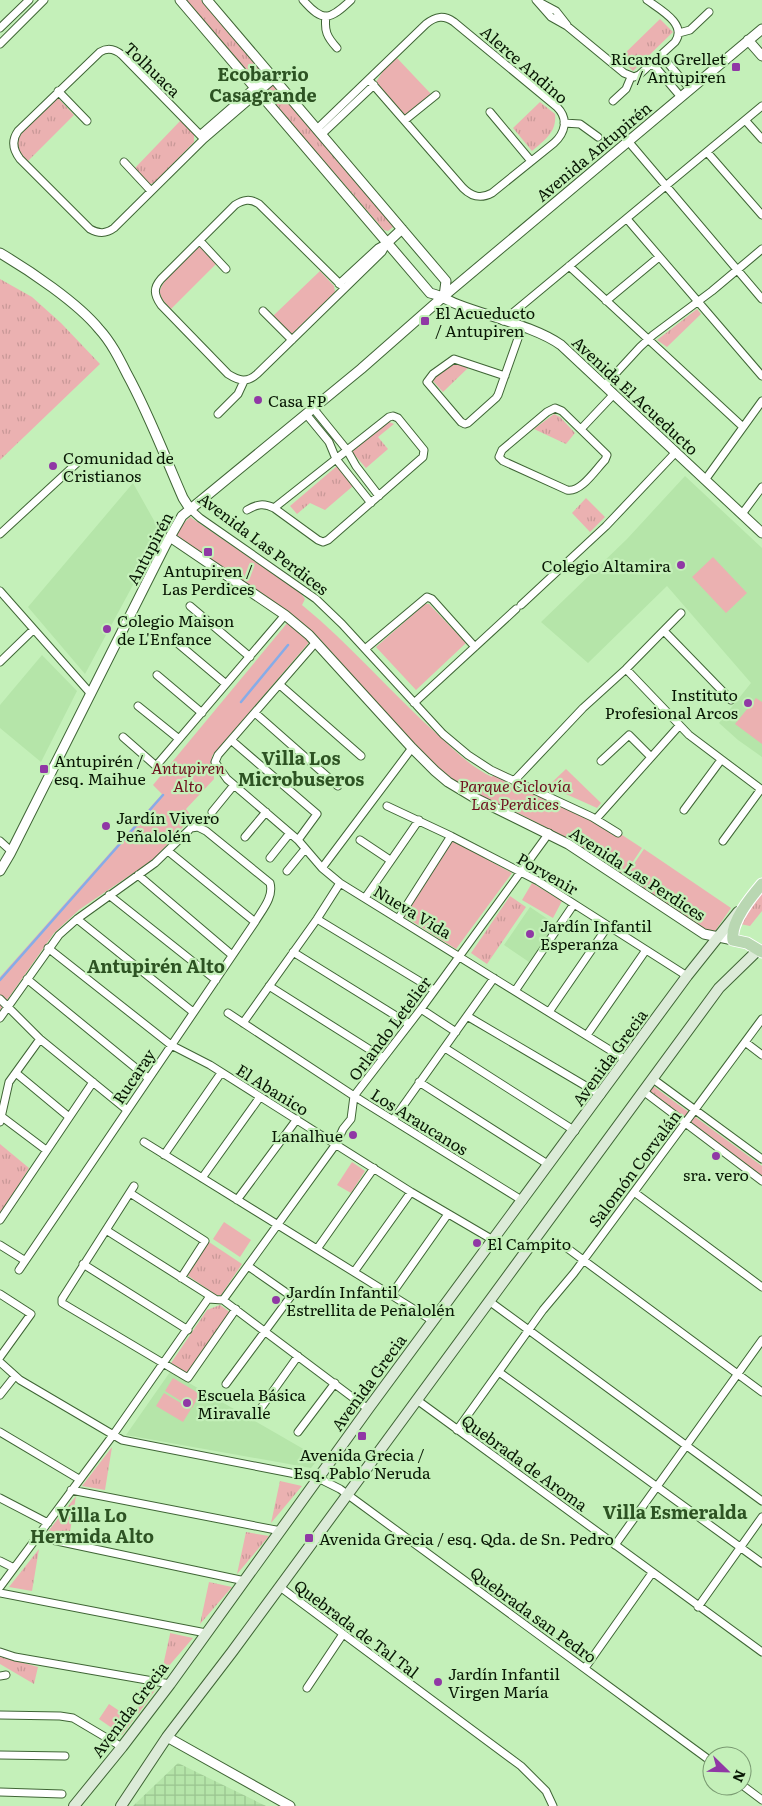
<svg xmlns="http://www.w3.org/2000/svg" width="762" height="1806" viewBox="0 0 762 1806" font-family="Literata,serif">
<style>
.built{fill:#b5e5a9}
.industrial{fill:url(#industrial-grid)}
.grass{fill:url(#grass-tufts)}
.green{fill:#ebb1b1}
.lines{fill:none;stroke-linecap:round;stroke-linejoin:round}
.stream{stroke:#86ace8;stroke-width:2.5}
.minor-casing{stroke:#3f6535;stroke-width:9}
.tertiary-casing{stroke:#3f6535;stroke-width:11}
.secondary-casing{stroke:#3f6535;stroke-width:12}
.primary-casing{stroke:#fff;stroke-width:13}
.minor{stroke:#fff;stroke-width:7}
.tertiary{stroke:#fff;stroke-width:9}
.secondary{stroke:#dcebd8;stroke-width:10}
.primary{stroke:#b9d7b2;stroke-width:11}
.poi-dot{fill:#9038a5;stroke:#c4f0b9;stroke-width:2}
.labels{text-anchor:middle;dominant-baseline:central;stroke-width:4.5;stroke-linejoin:round;paint-order:stroke}
.poi-label{font-size:16px;fill:#081704;stroke:#c4f0b9;text-anchor:start}
.street-label{font-size:16px;fill:#081704;stroke:#c4f0b9}
.park-label{font-size:16px;font-style:italic;fill:#6e101e;stroke:#c4f0b9}
.neighbourhood-label{font-size:18px;font-weight:bold;fill:#2d5323;stroke:#c4f0b9}
</style>
<defs>
<pattern id="industrial-grid" width="8" height="8" patternUnits="userSpaceOnUse" patternTransform="scale(1.25)"><rect width="8" height="8" fill="#b5e5a9"/><path d="M0 4h8M4 0v8" fill="none" stroke="#9ac490"/></pattern>
<pattern id="grass-tufts" width="24" height="20" patternUnits="userSpaceOnUse" patternTransform="scale(1.25)"><rect width="24" height="20" fill="#ebb1b1"/><path d="M3 7l-1-3M5 7V3M7 7l1-3M15 17l-1-3M17 17v-4M19 17l1-3" fill="none" stroke="#c89897"/></pattern>
</defs>
<rect width="100%" height="100%" fill="#c4f0b9"/>
<path class="built" d="M685 476 762 548V757L738 740 719 723 751 683 667 586 588 663 541 622 627 539Z
M133 483 161 533 85 674 28 607Z
M42 655 77 691 41 762 0 728V705Z
M530 907 555 924 529 962 504 945Z
M170 1372 319 1458 311 1468 126 1435Z"/>
<path class="industrial" d="M178 1763 266 1806H133Z"/>
<path class="grass" d="M186 0H201L263 72 262 75 258 79H254Z
M660 19 673 32 633 71 620 58Z
M271 85 275 86 393 222V227L388 231 384 230 266 94 267 87Z
M57 97 74 115 27 162C23 157 18 152 17 145 16 133 48 107 57 97Z
M540 102 555 114C557 132 545 140 532 151L513 128Z
M181 120 194 134V142L154 183 150 184 134 169Z
M0 279 32 297 61 323 100 364 0 460Z
M697 309 701 314 667 347 657 340Z
M453 363 469 367 443 392 433 381 435 374Z
M554 414 560 417 575 433 566 444 534 429Z
M387 421 394 424 378 437 388 449 366 468 352 452Z
M337 466 353 486 325 510 310 503 297 514 290 506Z
M586 498 605 517 590 532 572 513Z
M762 891V911L750 926 740 924V919Z
M510 896 526 907 487 964 471 953Z
M653 1086 762 1166V1178L647 1093Z
M0 1144 29 1168 0 1215Z
M209 1242 242 1264 221 1295H216L187 1275Z
M220 1305 231 1313 189 1375 171 1363 207 1310Z
M112 1447 105 1490 82 1486Z
M280 1481 302 1486 271 1523Z
M76 1496 69 1538 46 1534Z
M246 1532 269 1536 237 1574Z
M39 1549 32 1591 9 1587Z
M209 1582 232 1587 200 1624Z
M170 1633 193 1638 161 1675 170 1634Z
M0 1656 38 1667 34 1684 0 1664Z
M140 1687 156 1689 138 1714Z"/>
<path class="green" d="M397 58 431 94 408 115 403 114 376 82 383 71Z
M200 246 217 263 171 309C167 304 161 300 160 293 159 281 191 255 200 246Z
M320 271 334 286 335 292 291 335 274 317V315Z
M190 517 300 592 305 599 302 605C351 645 391 693 438 735 455 751 471 767 492 777L497 768 587 812 642 848 624 875 570 840 520 814 468 791 436 771 318 637 288 612 174 538 181 526Z
M713 557 747 593 726 613 692 577Z
M425 604H429L466 643 416 690 376 647Z
M288 622 311 640 212 756 214 779 186 809 192 817 154 859 80 909 54 933 0 1010V977L162 794 153 785Z
M756 698 762 702V744L735 724Z
M566 769 601 803 597 808 548 786Z
M452 840 512 873 456 949 402 915Z
M644 849 731 908 713 934 625 877Z
M532 883 562 901 553 918 522 900Z
M352 1162 365 1171 351 1193 337 1185Z
M224 1222 251 1240 240 1257 213 1239Z
M173 1378 200 1394 192 1408 165 1391Z
M164 1393 191 1409 183 1422 156 1406Z
M109 1704 133 1720 122 1735 99 1719Z"/>
<g class="lines">
<path class="stream" d="M241 702 288 645
M0 980 163 795"/>
<defs>
<path id="minor" d="M303 0C323 23 330 20 351 0
M536 0 551 17 567 26 624 73 634 77 639 75 675 42C688 24 659 9 647 0
M539 2 556 11 567 25
M326 16C324 31 327 37 337 48
M0 28 29 0
M679 33 690 30 709 12
M0 44 44 0
M661 55 690 89
M652 63 681 97
M58 91 87 121
M613 101 626 89 631 77
M490 112 531 161
M405 120 436 95
M745 120 762 139
M564 123 580 124 598 137
M317 129 426 24C436 16 444 15 454 22L557 107C569 119 565 133 554 143L492 193C481 199 472 197 463 188L369 80
M322 134 374 85
M200 135 270 74
M204 139 122 55C115 49 108 47 100 52L18 131C11 141 13 150 20 159L90 229C99 234 106 234 114 228L204 139 274 79
M628 141 762 299
M707 152 762 215
M124 162 151 191
M627 219 762 376
M200 241 226 269
M569 266 743 427
M339 284 378 248 387 243
M344 288 259 204C250 198 243 200 235 205L161 279C153 288 154 295 161 305L228 374C239 381 247 383 257 374L382 252 387 243
M606 301 659 257
M263 311 292 340
M503 321 762 106
M505 376 454 359 433 374 427 382 461 422 465 424 468 423 496 398 498 395 522 327
M605 385 640 347 653 335 712 291 762 249
M313 408 347 450 356 466 379 496
M555 408 562 411 607 455 605 460C596 469 581 493 567 490L503 461 499 457 502 450 547 412Z
M218 414 238 394 244 381
M306 414 329 442 336 459 371 503
M393 416 398 418 424 450 423 457 328 540 323 542 318 540 274 508 389 417Z
M581 429 614 394
M705 480 762 401
M190 509 200 518 316 599 342 624 443 734 468 755 491 770 592 817 618 833
M247 510C257 504 264 503 274 508
M742 514 762 487
M0 534 77 463
M0 591 91 694
M521 605 606 526 676 452
M190 606 250 657
M664 631 731 700
M175 641 226 684
M316 642 218 755 215 762 227 779 298 840 322 868 340 883 626 1060
M365 649 427 597 432 599 475 647
M0 662 33 630
M626 669 689 735 762 790
M157 675 202 713
M280 685 361 756
M414 703 516 609
M138 706 179 739
M255 713 338 786
M123 737 156 766 285 615
M231 740 317 814 298 840
M601 761 629 735 651 757
M514 781 583 708 626 669 681 613
M387 806 451 836 538 881 687 976
M684 810 721 760
M212 812 234 785
M596 819 679 726
M245 837 266 812
M360 840 390 860
M0 841 11 851
M723 841 761 789
M168 851 255 922
M270 858 290 833
M322 868 412 748
M287 871 305 849
M138 875 232 955
M109 895 216 980
M365 898 419 820
M77 919 193 1012
M317 919 434 990
M398 919 451 836
M48 948 171 1045 210 1065 411 1192 493 1240
M293 952 409 1024
M27 979 148 1078
M269 986 383 1058
M515 991 574 904
M0 999 40 1039 127 1110
M421 1009 456 1032
M549 1012 608 926
M228 1013 354 1096 523 1201
M467 1016 601 1095
M0 1018 59 935 77 919 155 863 191 828 198 827 206 831 270 883C274 897 262 910 255 922L19 1270
M243 1023 317 919 340 883
M587 1035 646 950
M745 1042 762 1055
M445 1048 575 1131
M16 1073 69 1117
M653 1079 762 1159
M419 1082 549 1165
M643 1091 762 1181
M1 1116 46 1150
M393 1120 494 978
M0 1122 9 1082 40 1039
M144 1142 433 1321
M164 1155 221 1073
M202 1178 260 1097
M134 1186 62 1299V1303L188 1378 236 1309
M634 1192 762 1287
M130 1193 205 1241 181 1278
M237 1200 297 1119
M0 1220 93 1082
M106 1230 215 1299
M0 1245 24 1260
M567 1248 762 1392
M317 1249 374 1168
M83 1264 188 1330
M354 1272 411 1192
M0 1294 31 1314 0 1357
M391 1295 448 1214
M223 1300 368 1409
M489 1301 762 1501
M0 1362 20 1380 122 1440 306 1476 324 1481 340 1489 712 1762
M499 1372 762 1563
M226 1384 291 1296 248 1266
M0 1395 15 1376
M417 1400 762 1652
M261 1408 298 1356
M457 1430 543 1310 574 1273 762 1019
M0 1432 79 1479
M298 1432 335 1383
M71 1490 281 1531
M0 1498 48 1523
M38 1537 245 1581
M615 1545 762 1340
M0 1561 14 1568
M0 1587 113 1435 208 1299 223 1300 336 1144 343 1129 351 1119 354 1096 421 1009 549 833
M280 1587 521 1766 546 1791 553 1806
M0 1593 206 1633
M698 1607 762 1517
M0 1652 15 1657 170 1684
M585 1668 652 1573
M0 1676 6 1675
M307 1688 343 1634
M0 1715 60 1716 73 1718 122 1747
M0 1755 65 1756
M742 1785 762 1800
M0 1792 62 1794"/>
<path id="tertiary" d="M180 0 430 293C443 296 448 301 459 305 490 317 536 327 561 345L762 533
M207 0 446 281 444 296
M748 40 762 56
M387 243 402 229
M0 253C29 270 78 303 99 329 111 342 119 358 127 374 149 414 165 457 183 498L190 509
M170 537 285 615 309 635 412 748 435 771 448 782 473 797 568 844 704 934 733 940
M0 871 10 854 166 544 182 516 361 369 444 296 762 29
M167 1737 290 1806"/>
<path id="secondary" d="M74 1806 122 1747 170 1684 368 1409 687 976 738 912
M121 1806 167 1737 232 1652 719 988 758 950"/>
<path id="primary" d="M762 884C751 897 730 922 733 940L747 943 762 952"/>
</defs>
<use href="#minor" class="minor-casing"/>
<use href="#tertiary" class="tertiary-casing"/>
<use href="#secondary" class="secondary-casing"/>
<use href="#primary" class="primary-casing"/>
<use href="#minor" class="minor"/>
<use href="#tertiary" class="tertiary"/>
<use href="#secondary" class="secondary"/>
<use href="#primary" class="primary"/>
</g>
<g class="poi-dot">
<rect x="731" y="62" width="10" height="10" rx="2.5"/>
<rect x="420" y="316" width="10" height="10" rx="2.5"/>
<circle cx="258" cy="400" r="5"/>
<circle cx="53" cy="466" r="5"/>
<rect x="203" y="547" width="10" height="10" rx="2.5"/>
<circle cx="681" cy="565" r="5"/>
<circle cx="107" cy="629" r="5"/>
<circle cx="748" cy="703" r="5"/>
<rect x="39" y="764" width="10" height="10" rx="2.5"/>
<circle cx="106" cy="826" r="5"/>
<circle cx="530" cy="934" r="5"/>
<circle cx="353" cy="1135" r="5"/>
<circle cx="716" cy="1156" r="5"/>
<circle cx="477" cy="1243" r="5"/>
<circle cx="276" cy="1300" r="5"/>
<circle cx="187" cy="1403" r="5"/>
<rect x="357" y="1431" width="10" height="10" rx="2.5"/>
<rect x="304" y="1533" width="10" height="10" rx="2.5"/>
<circle cx="438" cy="1682" r="5"/>
</g>
<g class="labels">
<g class="poi-label">
<text x="726" y="58" text-anchor="end">Ricardo Grellet<tspan x="726" dy="18">/ Antupiren</tspan></text>
<text x="435" y="312">El Acueducto<tspan x="435" dy="18">/ Antupiren</tspan></text>
<text x="268" y="400">Casa FP</text>
<text x="63" y="457">Comunidad de<tspan x="63" dy="18">Cristianos</tspan></text>
<text x="671" y="565" text-anchor="end">Colegio Altamira</text>
<text x="208" y="570" text-anchor="middle">Antupiren /<tspan x="208" dy="18">Las Perdices</tspan></text>
<text x="117" y="620">Colegio Maison<tspan x="117" dy="18">de L'Enfance</tspan></text>
<text x="738" y="694" text-anchor="end">Instituto<tspan x="738" dy="18">Profesional Arcos</tspan></text>
<text x="54" y="760">Antupirén /<tspan x="54" dy="18">esq. Maihue</tspan></text>
<text x="116" y="817">Jardín Vivero<tspan x="116" dy="18">Peñalolén</tspan></text>
<text x="540" y="925">Jardín Infantil<tspan x="540" dy="18">Esperanza</tspan></text>
<text x="343" y="1135" text-anchor="end">Lanalhue</text>
<text x="716" y="1174" text-anchor="middle">sra. vero</text>
<text x="487" y="1243">El Campito</text>
<text x="286" y="1291">Jardín Infantil<tspan x="286" dy="18">Estrellita de Peñalolén</tspan></text>
<text x="197" y="1394">Escuela Básica<tspan x="197" dy="18">Miravalle</tspan></text>
<text x="362" y="1454" text-anchor="middle">Avenida Grecia /<tspan x="362" dy="18">Esq. Pablo Neruda</tspan></text>
<text x="319" y="1538">Avenida Grecia / esq. Qda. de Sn. Pedro</text>
<text x="448" y="1673">Jardín Infantil<tspan x="448" dy="18">Virgen María</tspan></text>
</g>
<g class="street-label">
<text transform="translate(525 64) rotate(41)">Alerce Andino</text>
<text transform="translate(153 69) rotate(44)">Tolhuaca</text>
<text transform="translate(593 151) rotate(-40)">Avenida Antupirén</text>
<text transform="translate(636 395) rotate(43)">Avenida El Acueducto</text>
<text transform="translate(264 543) rotate(37)">Avenida Las Perdices</text>
<text transform="translate(149 548) rotate(-62)">Antupirén</text>
<text transform="translate(548 873) rotate(30)">Porvenir</text>
<text transform="translate(638 873) rotate(33)">Avenida Las Perdices</text>
<text transform="translate(413 911) rotate(31)">Nueva Vida</text>
<text transform="translate(389 1028) rotate(-53)">Orlando Letelier</text>
<text transform="translate(609 1057) rotate(-54)">Avenida Grecia</text>
<text transform="translate(133 1076) rotate(-56)">Rucaray</text>
<text transform="translate(273 1089) rotate(32)">El Abanico</text>
<text transform="translate(420 1121) rotate(32)">Los Araucanos</text>
<text transform="translate(634 1168) rotate(-53)">Salomón Corvalán</text>
<text transform="translate(368 1382) rotate(-54)">Avenida Grecia</text>
<text transform="translate(525 1462) rotate(36)">Quebrada de Aroma</text>
<text transform="translate(534 1614) rotate(36)">Quebrada san Pedro</text>
<text transform="translate(357 1628) rotate(37)">Quebrada de Tal Tal</text>
<text transform="translate(129 1709) rotate(-53)">Avenida Grecia</text>
</g>
<g class="park-label">
<text x="188" y="767">Antupiren<tspan x="188" dy="18">Alto</tspan></text>
<text x="515" y="785">Parque Ciclovía<tspan x="515" dy="18">Las Perdices</tspan></text>
</g>
<g class="neighbourhood-label">
<text x="263" y="73">Ecobarrio<tspan x="263" dy="21">Casagrande</tspan></text>
<text x="301" y="757">Villa Los<tspan x="301" dy="21">Microbuseros</tspan></text>
<text x="156" y="965">Antupirén Alto</text>
<text x="675" y="1511">Villa Esmeralda</text>
<text x="92" y="1514">Villa Lo<tspan x="92" dy="21">Hermida Alto</tspan></text>
</g>
</g>
<g transform="translate(727 1771) rotate(113)"><circle r="24" fill="#c4f0b9" stroke="#799971"/>
<path d="M0-4L9 19L0 12L-9 19Z" fill="#9038a5"/>
<text y="-8" font-size="14" font-weight="bold" text-anchor="middle" fill="#081704">N</text>
</g>
</svg>
